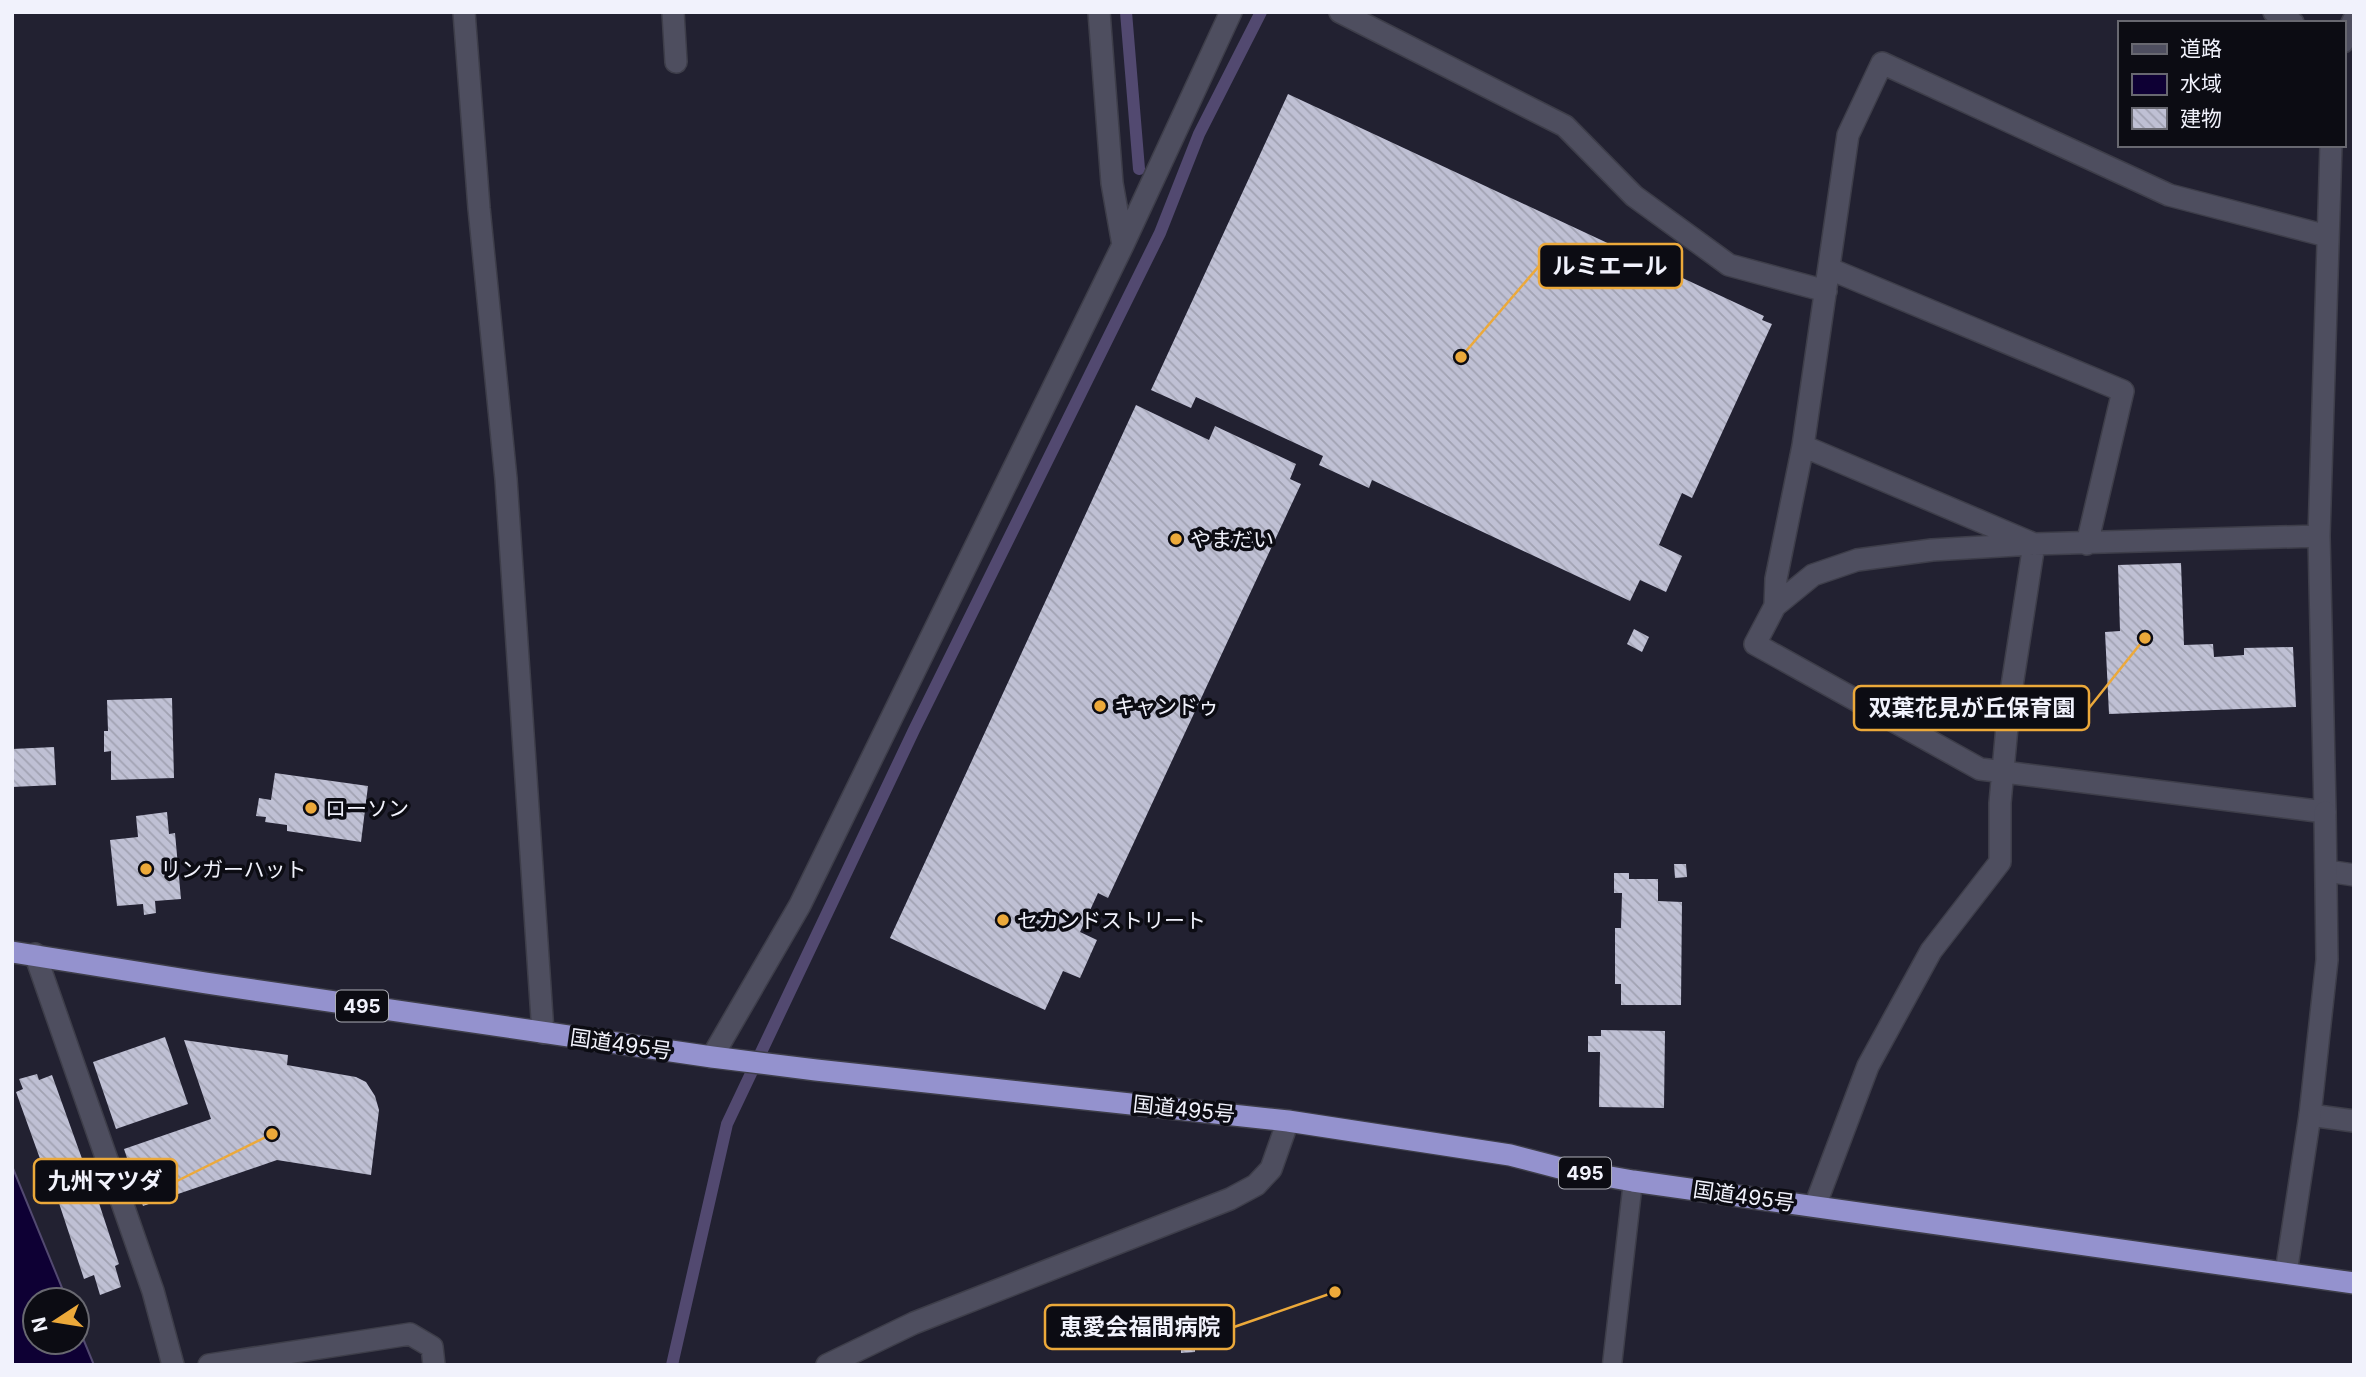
<svg xmlns="http://www.w3.org/2000/svg" width="2366" height="1377" viewBox="0 0 2366 1377" font-family="Inter,'Noto Sans JP',sans-serif">
<style>
.water{fill:#0e0034;stroke:#524970;stroke-width:2}
.lines{fill:none;stroke-linecap:round;stroke-linejoin:round}
.stream{stroke:#524970;stroke-width:12}
.building{fill:url(#building-back-hatch)}
.service-casing{stroke:#3e3e4a;stroke-width:21}
.minor-casing{stroke:#3e3e4a;stroke-width:24}
.tertiary-casing{stroke:#3e3e4a;stroke-width:24}
.trunk-casing{stroke:#3e3e4a;stroke-width:24}
.service{stroke:#4e4e5f;stroke-width:18}
.minor{stroke:#4e4e5f;stroke-width:21}
.tertiary{stroke:#4e4e5f;stroke-width:21}
.trunk{stroke:#9492ce;stroke-width:21}
.poi-dot{fill:#eca93a;stroke:#0c0c13;stroke-width:2.5}
.labels{text-anchor:middle;dominant-baseline:central;stroke-width:7;stroke-linejoin:round;paint-order:stroke}
.shield{fill:#0c0c13;stroke:#acadb6;stroke-width:2}
.shield-label{font-size:19px;font-weight:bold;fill:#f1f2fc}
.poi-label{font-size:21px;fill:#f1f2fc;stroke:#0c0c13;text-anchor:start}
.street-label{font-size:21px;fill:#f1f2fc;stroke:#0c0c13}
.leader{fill:none;stroke:#eca93a;stroke-width:2.5}
.callout-dot{fill:#eca93a;stroke:#0c0c13;stroke-width:2.5}
.callout{fill:#0c0c13;stroke:#eca93a;stroke-width:2.5}
.callout-label{font-size:23px;text-anchor:middle;font-weight:bold;fill:#f1f2fc}
</style>
<defs>
<pattern id="building-back-hatch" width="6" height="6" patternUnits="userSpaceOnUse" patternTransform="scale(1.75)"><rect width="6" height="6" fill="#bfc0d4"/><path d="M-1 5l2 2M0 0l6 6M5-1l2 2" fill="none" stroke="#a1a2b2"/></pattern>
</defs>
<rect width="100%" height="100%" fill="#222131"/>
<path class="water" d="M12 1166 67 1300H35V1342H77V1324L94 1365H12Z"/>
<g class="lines">
<path class="stream" d="M1126 12 1139 169
M672 1365 727 1124 914 730 1160 233 1199 134 1261 12"/>
</g>
<path class="building" d="M1288 94 1764 316 1762 320 1772 324 1692 498 1682 493 1659 545 1682 556 1666 592 1640 580 1630 601 1372 480 1369 488 1319 465 1323 456 1196 397 1191 408 1151 390Z
M1136 405 1209 440 1215 426 1296 464 1290 479 1301 484 1108 898 1098 893 1080 932 1097 940 1080 978 1063 971 1045 1010 890 938Z
M2181 563 2184 645 2213 644 2214 657 2244 655V648L2293 647 2296 707 2109 714 2105 632 2120 631 2118 565Z
M1634 629 1649 637 1642 652 1627 644Z
M172 698 174 778 111 780V751L104 752V731H108L107 700Z
M54 747 56 785 12 787V749Z
M275 773 368 786 361 842 287 831V825L265 822 266 817 256 816 259 798 271 800Z
M167 812 169 834 175 833 181 899 155 901 156 913 144 915 143 904 117 906 110 840 138 837 136 816Z
M1674 864H1686L1687 877 1675 878Z
M1614 873H1629V879H1658V901L1682 902 1681 1005H1621V984H1615V928H1621L1622 893H1614Z
M1601 1030 1665 1031 1664 1108 1599 1107 1600 1052H1588V1036H1601Z
M165 1037 188 1104 116 1129 93 1062Z
M184 1040 288 1055 287 1065 356 1077 366 1082 375 1096 379 1110 371 1175 277 1160 143 1206 124 1149 211 1119Z
M37 1074 39 1080 52 1075 85 1167 48 1181 16 1092 23 1089 19 1079Z
M71 1185 75 1197 95 1191 119 1264 115 1266 121 1287 100 1295 94 1275 84 1279 55 1191Z
M1181 1337H1195V1352L1181 1353Z"/>
<g class="lines">
<defs>
<path id="service" d="M1612 1365 1633 1181"/>
<path id="minor" d="M464 12 479 208 506 479 543 1033
M673 12 676 62
M1099 12 1112 183 1123 245
M1340 12 1565 126 1634 196 1729 265 1826 291
M2274 12 2293 23
M2343 42 2354 19
M2327 236 2169 195 1882 63 1848 135 1803 446 1776 579 1775 606 1755 644 1980 769 2325 812 2319 536 2331 145
M1830 269 2123 391 2087 544
M1803 446 2034 544 2319 536
M1775 606 1813 575 1857 560 1932 550 2034 544 2009 705 2000 803V862L1931 951 1868 1066 1815 1206
M2327 871 2354 875
M35 954 153 1291 173 1365
M712 1057 800 905 1123 245 1231 12
M2310 1115 2354 1121
M209 1365 410 1334 432 1347 434 1365
M827 1365 914 1323 1230 1199 1256 1185 1271 1169 1288 1121"/>
<path id="tertiary" d="M2286 1273 2310 1115 2327 960 2325 812"/>
<path id="trunk" d="M12 952 206 983 712 1057 816 1070 1288 1121 1510 1155 1560 1168 1633 1181 2354 1283"/>
</defs>
<use href="#service" class="service-casing"/>
<use href="#minor" class="minor-casing"/>
<use href="#tertiary" class="tertiary-casing"/>
<use href="#trunk" class="trunk-casing"/>
<use href="#service" class="service"/>
<use href="#minor" class="minor"/>
<use href="#tertiary" class="tertiary"/>
<use href="#trunk" class="trunk"/>
</g>
<g class="poi-dot">
<circle cx="1176" cy="539" r="7"/>
<circle cx="1100" cy="706" r="7"/>
<circle cx="311" cy="808" r="7"/>
<circle cx="146" cy="869" r="7"/>
<circle cx="1003" cy="920" r="7"/>
</g>
<g class="labels">
<g class="shield">
<rect x="336" y="990.5" width="52" height="31" rx="5"/>
<rect x="1559" y="1157.5" width="52" height="31" rx="5"/>
</g>
<g class="shield-label">
<text x="362" y="1006">495</text>
<text x="1585" y="1173">495</text>
</g>
<g class="poi-label">
<text x="1190" y="539">やまだい</text>
<text x="1114" y="706">キャンドゥ</text>
<text x="325" y="808">ローソン</text>
<text x="160" y="869">リンガーハット</text>
<text x="1017" y="920">セカンドストリート</text>
</g>
<g class="street-label">
<text transform="translate(621 1044) rotate(8)">国道495号</text>
<text transform="translate(1184 1109) rotate(6)">国道495号</text>
<text transform="translate(1744 1196) rotate(8)">国道495号</text>
</g>
</g>
<path class="leader" d="M1461 357L1539 266M2145 638L2089 708M272 1134L177 1181M1335 1292L1234 1327"/>
<g class="callout-dot">
<circle cx="1461" cy="357" r="7"/>
<circle cx="2145" cy="638" r="7"/>
<circle cx="272" cy="1134" r="7"/>
<circle cx="1335" cy="1292" r="7"/>
</g>
<g class="callout">
<rect x="1539" y="244" width="143" height="44" rx="7"/>
<rect x="1854" y="686" width="235" height="44" rx="7"/>
<rect x="34" y="1159" width="143" height="44" rx="7"/>
<rect x="1045" y="1305" width="189" height="44" rx="7"/>
</g>
<g class="callout-label">
<text x="1610" y="274">ルミエール</text>
<text x="1972" y="716">双葉花見が丘保育園</text>
<text x="105" y="1189">九州マツダ</text>
<text x="1140" y="1335">恵愛会福間病院</text>
</g>
<rect width="2366" height="1377" fill="none" stroke="#f1f2fc" stroke-width="28"/>
<rect x="2118" y="21" width="228" height="126" fill="#0c0c13" stroke="#686870" stroke-width="2"/>
<rect x="2132" y="44" width="35" height="10" fill="#4e4e5f" stroke="#686870" stroke-width="2"/>
<text x="2180" y="56" font-size="21" fill="#f1f2fc">道路</text>
<rect x="2132" y="74" width="35" height="21" fill="#0e0034" stroke="#686870" stroke-width="2"/>
<text x="2180" y="91" font-size="21" fill="#f1f2fc">水域</text>
<rect x="2132" y="108" width="35" height="21" fill="url(#building-back-hatch)" stroke="#686870" stroke-width="2"/>
<text x="2180" y="126" font-size="21" fill="#f1f2fc">建物</text>
<g transform="translate(56 1321) rotate(258)"><circle r="33" fill="#0c0c13" stroke="#686870" stroke-width="2"/>
<path d="M0-5L12 26L0 18L-12 26Z" fill="#eca93a"/>
<text y="-10" font-size="19" font-weight="bold" text-anchor="middle" fill="#f1f2fc">N</text>
</g>
</svg>
